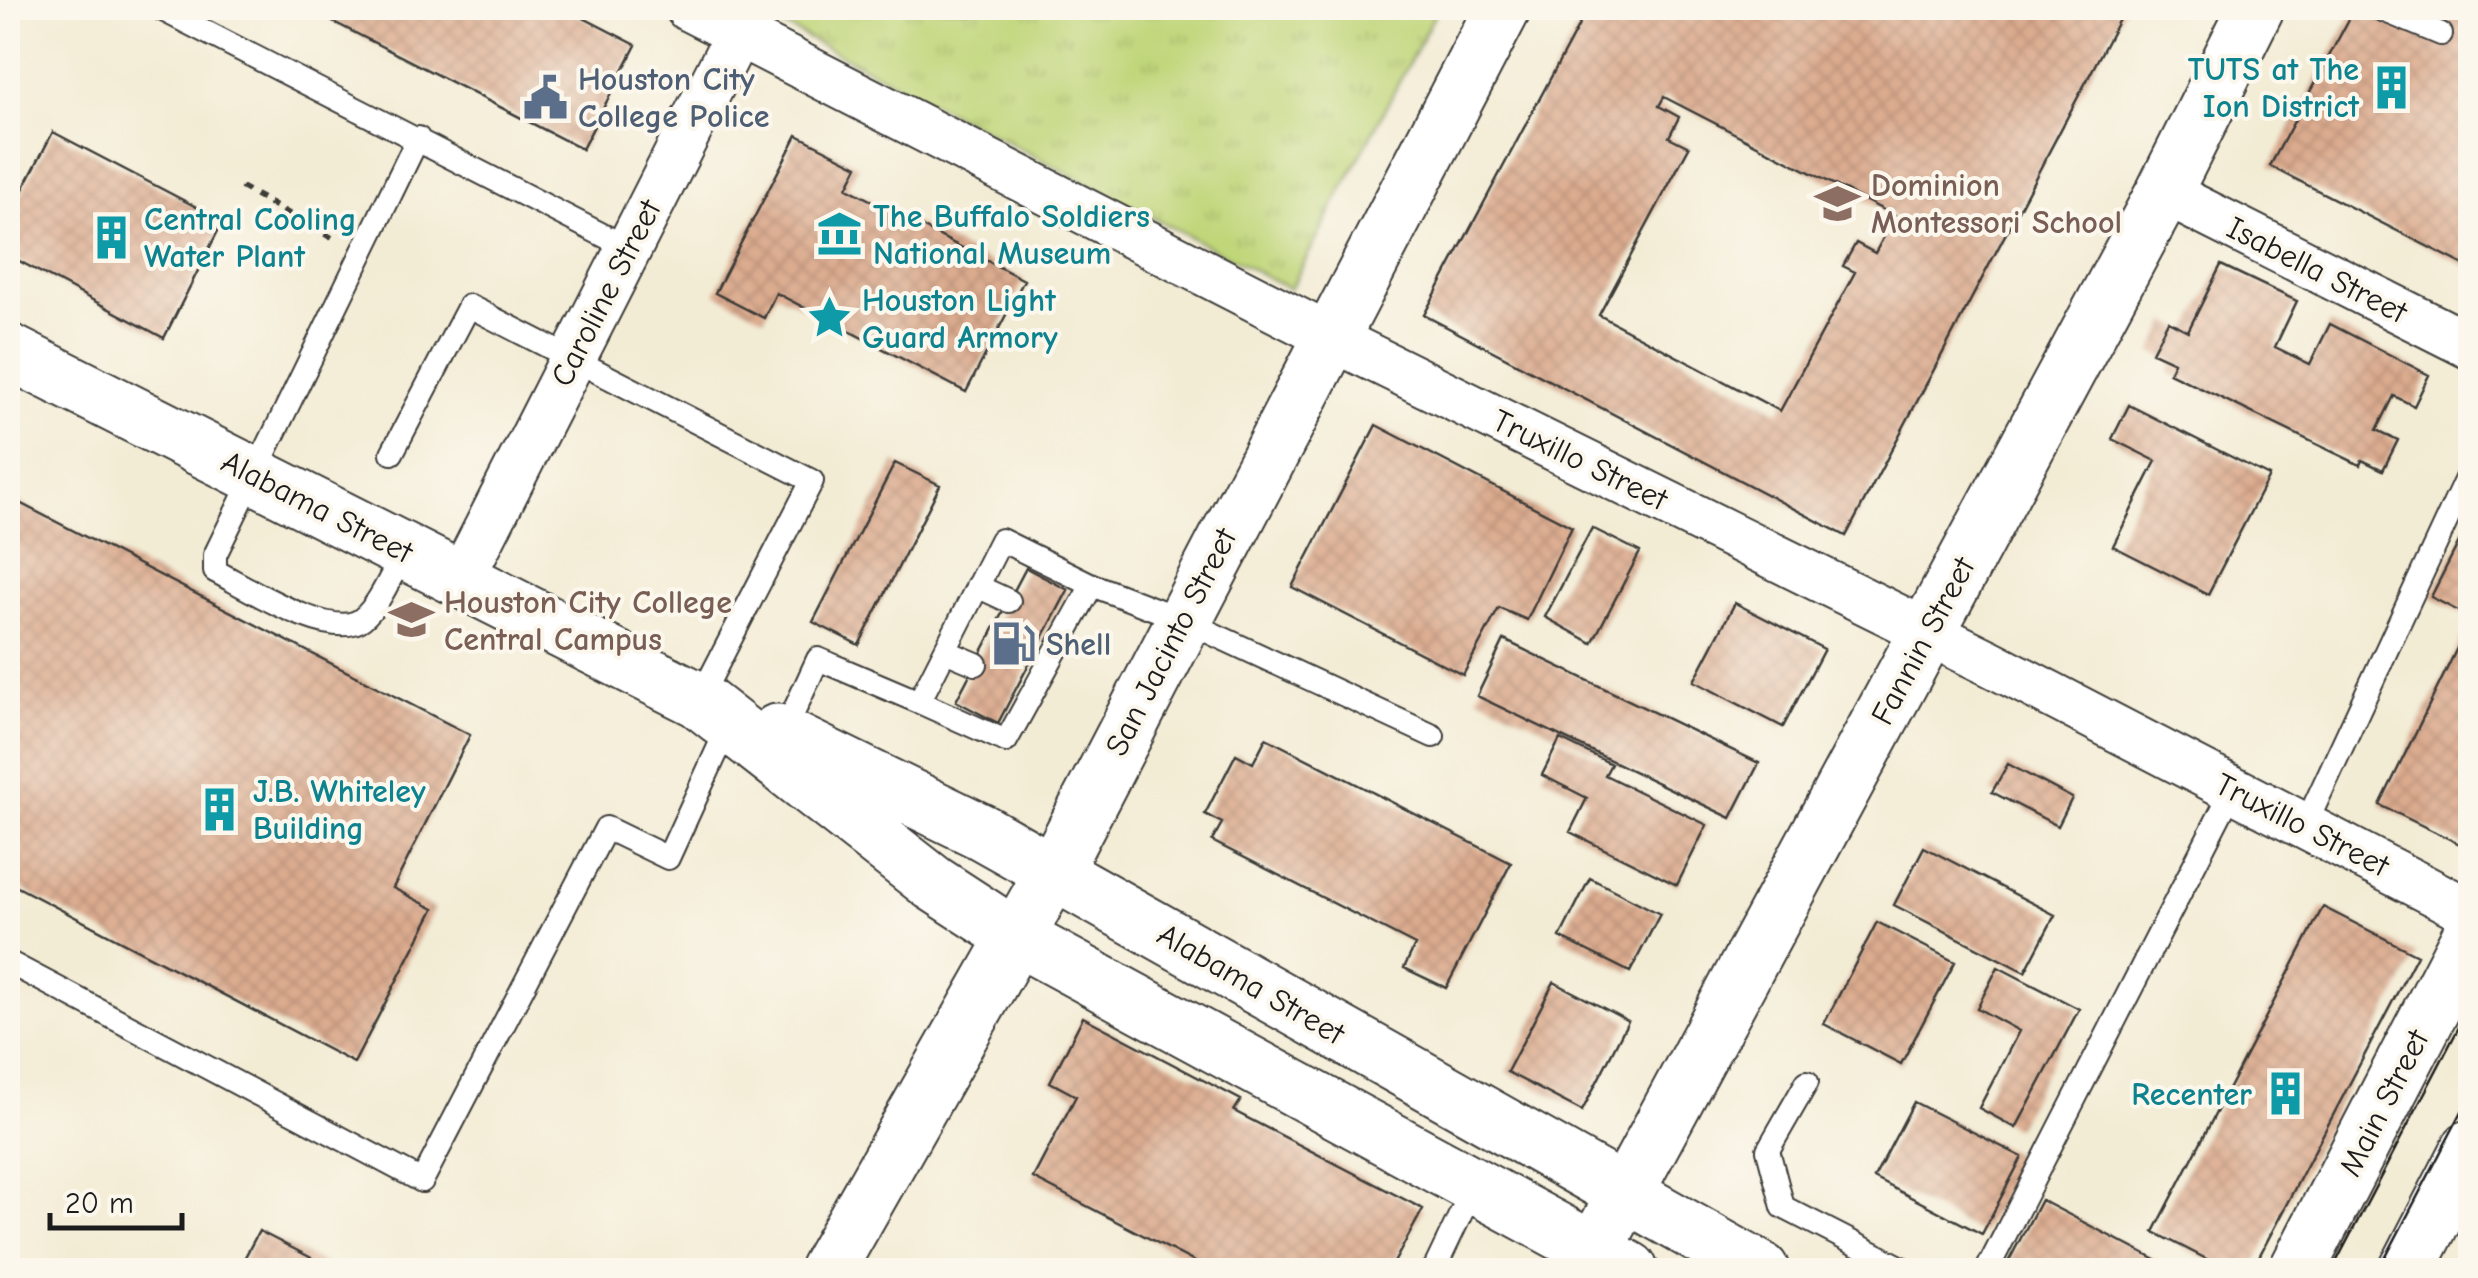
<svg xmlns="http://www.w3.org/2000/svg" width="2478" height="1278" viewBox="0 0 2478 1278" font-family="'Comic Neue',sans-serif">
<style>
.grass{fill:url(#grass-tufts);stroke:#6e794a;stroke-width:2.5}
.building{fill:url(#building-cross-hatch);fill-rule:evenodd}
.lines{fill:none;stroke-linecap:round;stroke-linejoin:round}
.service-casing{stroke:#3c3b38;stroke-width:26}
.minor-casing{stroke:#3c3b38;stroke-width:49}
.tertiary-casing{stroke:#3c3b38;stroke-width:59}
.secondary-casing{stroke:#3c3b38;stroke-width:59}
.primary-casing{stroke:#3c3b38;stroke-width:59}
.path{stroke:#3c3b38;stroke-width:6;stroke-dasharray:8 8;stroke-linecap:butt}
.service{stroke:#fff;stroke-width:22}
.minor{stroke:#fff;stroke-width:45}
.tertiary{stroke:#fff;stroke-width:55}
.secondary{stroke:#fff;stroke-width:55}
.primary{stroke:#fff;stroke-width:55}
.tram{stroke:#1c1c1c;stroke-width:2.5}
.labels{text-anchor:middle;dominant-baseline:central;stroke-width:8;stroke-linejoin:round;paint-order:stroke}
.culture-label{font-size:32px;font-weight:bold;fill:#0d838f;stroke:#fbf7ec;text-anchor:start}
.service-label{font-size:32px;font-weight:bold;fill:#4e5e75;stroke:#fbf7ec;text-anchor:start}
.education-label{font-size:32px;font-weight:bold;fill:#785e54;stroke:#fbf7ec;text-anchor:start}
.street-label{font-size:32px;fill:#1c1c1c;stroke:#fbf7ec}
</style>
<defs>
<pattern id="grass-tufts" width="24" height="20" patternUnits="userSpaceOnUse" patternTransform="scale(2.5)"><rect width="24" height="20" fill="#c0d679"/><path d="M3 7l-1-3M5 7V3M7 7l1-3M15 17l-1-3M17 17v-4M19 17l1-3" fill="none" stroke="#a4b768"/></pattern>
<pattern id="building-cross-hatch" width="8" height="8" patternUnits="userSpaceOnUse" patternTransform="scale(2.5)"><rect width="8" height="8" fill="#dcac8f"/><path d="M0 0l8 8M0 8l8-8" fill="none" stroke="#bc937b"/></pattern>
</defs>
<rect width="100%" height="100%" fill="#fbf7ec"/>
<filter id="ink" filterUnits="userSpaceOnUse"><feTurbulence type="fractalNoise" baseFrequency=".01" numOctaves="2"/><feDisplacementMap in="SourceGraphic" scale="20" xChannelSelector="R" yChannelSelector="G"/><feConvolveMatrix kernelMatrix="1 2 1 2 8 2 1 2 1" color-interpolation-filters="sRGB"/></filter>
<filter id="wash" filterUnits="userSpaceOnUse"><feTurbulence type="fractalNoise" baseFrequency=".0048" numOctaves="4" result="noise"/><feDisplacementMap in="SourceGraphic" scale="40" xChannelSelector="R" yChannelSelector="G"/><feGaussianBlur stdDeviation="2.25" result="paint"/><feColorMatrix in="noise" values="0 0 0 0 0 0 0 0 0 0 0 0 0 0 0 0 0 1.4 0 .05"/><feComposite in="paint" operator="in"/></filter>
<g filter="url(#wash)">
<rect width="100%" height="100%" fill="#f3ecd5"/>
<path class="grass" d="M782 8H1438L1290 289 775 21Z"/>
<g id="blocks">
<path class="building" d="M337 8H564L636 45 582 149 330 20Z
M1588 8H2125L1846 536 1424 315ZM1664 97 1895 216 1875 253 1856 243 1843 266 1855 272 1780 411 1599 315 1689 147 1669 137 1679 117 1659 106Z
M2355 8H2470V268L2270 166Z
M53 132 223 221 164 338 8 255V218Z
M797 135 858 166 847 188 1024 280 966 392 776 293 764 318 715 293Z
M2221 265 2297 301 2275 347 2310 364 2330 324 2429 375 2414 406 2394 396 2377 430 2398 440 2383 470 2362 460 2360 465 2169 373 2174 362 2152 352 2168 321 2188 331Z
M2129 405 2269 476 2208 594 2113 546 2156 461 2112 439Z
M1376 425 1572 527 1527 620 1499 608 1463 675 1292 587Z
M895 463 940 485 859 645 813 622Z
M8 497 470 735 393 888 434 909 354 1063 8 882Z
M2470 520V617L2431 597Z
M1592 528 1640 552 1592 643 1545 617Z
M1026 568 1068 590 998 723 956 701Z
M1735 603 1824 649 1783 727 1694 681Z
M2462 638 2470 642V849L2380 805Z
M1504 640 1759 763 1731 818 1477 696Z
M1266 738 1511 863 1446 988 1404 968 1415 945 1212 841 1222 823 1205 814 1236 754 1253 763Z
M1560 739 1611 764 1605 775 1707 825 1677 885 1570 832 1587 798 1542 775Z
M2008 764 2072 798 2058 826 1992 792Z
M1924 847 2055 915 2025 972 1894 905Z
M1590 878 1660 914 1630 972 1560 937Z
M2323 907 2417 955 2252 1270H2228L2154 1232Z
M1877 922 1955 962 1901 1064 1824 1024Z
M1998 967 2079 1009 2016 1128 1979 1108 2019 1031 1977 1008Z
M1554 982 1628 1021 1582 1111 1507 1072Z
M1083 1017 1241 1100 1234 1111 1423 1209 1390 1270H1210L1033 1178 1076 1096 1050 1082Z
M1914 1102 2022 1157 1982 1234 1874 1178Z
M2041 1200 2175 1270H2004Z
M259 1231 335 1270H238Z"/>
</g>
</g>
<g filter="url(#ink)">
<use href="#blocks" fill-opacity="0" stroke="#3c3b38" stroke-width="2.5"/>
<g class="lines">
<defs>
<path id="service" d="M159 8 630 249
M2378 8 2441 34
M392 453 469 306 812 481 699 700
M405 551C393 570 380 605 362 619 332 642 245 586 215 571V555L418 138
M977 586 1009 601
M945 651 976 664
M919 702 1006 741 1092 585
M784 733 818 659 919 702 1001 540 1092 585 1183 620 1433 736
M2305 826 2470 470
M8 962 422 1181 606 828 668 858 729 725
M1807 1082 1768 1150 1783 1207 1906 1270
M1434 1270 1474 1186
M1987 1270 2233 789"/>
<path id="minor" d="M688 8 1330 337 1992 664 2470 912
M2164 192 2470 346
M461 579 751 8"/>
<path id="tertiary" d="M8 351 699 700 933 883 1016 937 1630 1270
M777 732 982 832 1761 1270"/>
<path id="secondary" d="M2297 1270 2470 935
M2407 1270 2470 1148"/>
<path id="primary" d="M827 1270 1053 872 1503 8
M1584 1270 2164 192 2256 8"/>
</defs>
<use href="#service" class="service-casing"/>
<use href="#minor" class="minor-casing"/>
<use href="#tertiary" class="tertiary-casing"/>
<use href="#secondary" class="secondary-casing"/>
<use href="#primary" class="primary-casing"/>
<path class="path" d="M241 187 332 238"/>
<use href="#service" class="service"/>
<use href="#minor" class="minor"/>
<use href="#tertiary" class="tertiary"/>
<use href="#secondary" class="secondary"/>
<use href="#primary" class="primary"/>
<path class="tram" d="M2332 1270 2470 1006
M2379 1270 2470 1096"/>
</g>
</g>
<defs>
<symbol id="building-bare" viewBox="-9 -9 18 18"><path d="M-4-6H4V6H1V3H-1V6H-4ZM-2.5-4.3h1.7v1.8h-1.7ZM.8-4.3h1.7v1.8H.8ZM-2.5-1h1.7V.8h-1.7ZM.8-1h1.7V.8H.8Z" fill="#0f9aa8" stroke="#fbf7ec" stroke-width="2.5" paint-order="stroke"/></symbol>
<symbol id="civic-bare" viewBox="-9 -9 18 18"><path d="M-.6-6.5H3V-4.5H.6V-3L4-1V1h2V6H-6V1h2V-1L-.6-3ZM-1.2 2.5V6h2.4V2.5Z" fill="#5c6f8a" stroke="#fbf7ec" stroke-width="2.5" paint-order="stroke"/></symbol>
<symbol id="school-bare" viewBox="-9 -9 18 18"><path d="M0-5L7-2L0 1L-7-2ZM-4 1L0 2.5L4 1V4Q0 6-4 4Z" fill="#8d6e63" stroke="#fbf7ec" stroke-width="2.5" paint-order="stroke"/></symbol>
<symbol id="museum-bare" viewBox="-9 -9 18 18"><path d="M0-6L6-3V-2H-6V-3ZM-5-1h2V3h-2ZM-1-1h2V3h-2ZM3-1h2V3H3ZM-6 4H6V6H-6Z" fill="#0f9aa8" stroke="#fbf7ec" stroke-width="2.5" paint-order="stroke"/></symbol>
<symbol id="sight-bare" viewBox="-9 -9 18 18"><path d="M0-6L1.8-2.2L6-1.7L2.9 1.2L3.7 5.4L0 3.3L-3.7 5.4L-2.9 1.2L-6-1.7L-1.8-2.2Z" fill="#0f9aa8" stroke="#fbf7ec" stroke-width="2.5" paint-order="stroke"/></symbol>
<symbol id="fuel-bare" viewBox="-9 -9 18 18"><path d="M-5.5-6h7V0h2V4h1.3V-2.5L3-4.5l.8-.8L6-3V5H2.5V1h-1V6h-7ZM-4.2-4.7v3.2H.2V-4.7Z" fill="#5c6f8a" stroke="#fbf7ec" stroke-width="2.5" paint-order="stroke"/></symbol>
</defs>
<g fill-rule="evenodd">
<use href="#building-bare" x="2360" y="56" width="63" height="63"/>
<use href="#civic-bare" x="514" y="66" width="63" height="63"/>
<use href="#school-bare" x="1806" y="172" width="63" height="63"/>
<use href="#museum-bare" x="808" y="202" width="63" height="63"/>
<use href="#building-bare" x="80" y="206" width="63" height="63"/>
<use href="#sight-bare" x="798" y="286" width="63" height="63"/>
<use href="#school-bare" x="380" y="588" width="63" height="63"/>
<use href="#fuel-bare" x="982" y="612" width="63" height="63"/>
<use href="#building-bare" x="188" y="778" width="63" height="63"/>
<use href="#building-bare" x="2254" y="1062" width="63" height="63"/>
</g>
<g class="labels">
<g class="culture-label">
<text x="2359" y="69" text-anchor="end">TUTS at The<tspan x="2359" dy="37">Ion District</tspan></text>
<text x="873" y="216">The Buffalo Soldiers<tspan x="873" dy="37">National Museum</tspan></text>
<text x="144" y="219">Central Cooling<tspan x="144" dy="37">Water Plant</tspan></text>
<text x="862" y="300">Houston Light<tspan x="862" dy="37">Guard Armory</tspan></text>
<text x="253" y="791">J.B. Whiteley<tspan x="253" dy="37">Building</tspan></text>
<text x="2252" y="1094" text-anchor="end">Recenter</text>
</g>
<g class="service-label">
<text x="578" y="79">Houston City<tspan x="578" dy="37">College Police</tspan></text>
<text x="1046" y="644">Shell</text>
</g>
<g class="education-label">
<text x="1871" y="185">Dominion<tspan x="1871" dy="37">Montessori School</tspan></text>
<text x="444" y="602">Houston City College<tspan x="444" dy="37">Central Campus</tspan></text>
</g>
<g class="street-label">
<text transform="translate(2317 270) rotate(27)">Isabella Street</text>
<text transform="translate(606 293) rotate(-63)">Caroline Street</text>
<text transform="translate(1580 460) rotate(26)">Truxillo Street</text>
<text transform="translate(317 507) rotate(27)">Alabama Street</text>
<text transform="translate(1923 641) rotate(-62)">Fannin Street</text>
<text transform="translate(1171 642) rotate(-63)">San Jacinto Street</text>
<text transform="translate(2302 825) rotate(27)">Truxillo Street</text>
<text transform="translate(1251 984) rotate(30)">Alabama Street</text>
<text transform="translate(2384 1103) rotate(-63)">Main Street</text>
</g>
</g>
<rect width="2478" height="1278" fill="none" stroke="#fbf7ec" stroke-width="40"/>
<path d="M50 1213v15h132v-15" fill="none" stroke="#1c1c1c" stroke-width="5"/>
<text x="65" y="1213" font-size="30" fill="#1c1c1c" stroke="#fbf7ec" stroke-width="8" paint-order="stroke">20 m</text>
</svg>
